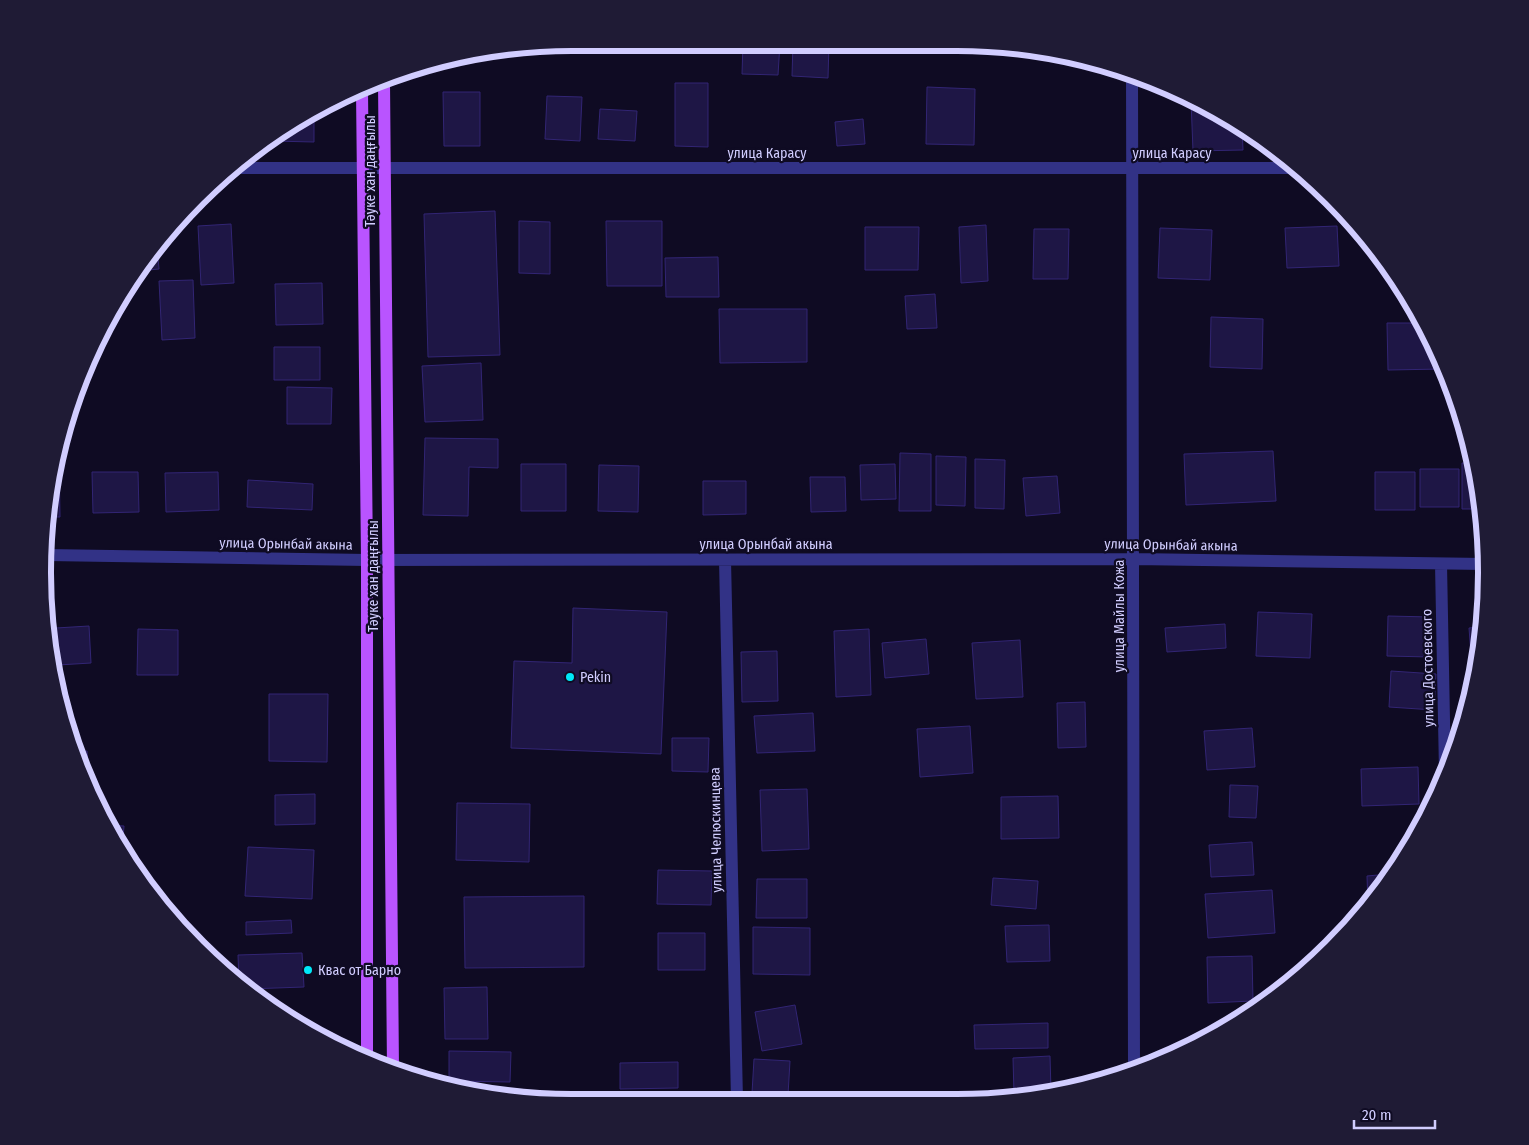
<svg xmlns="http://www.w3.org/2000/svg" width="1529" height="1145" viewBox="0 0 1529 1145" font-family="'Fira Sans Condensed',sans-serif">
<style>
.building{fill:#1e1645;stroke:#322574}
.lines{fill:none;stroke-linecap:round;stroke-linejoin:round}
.street{stroke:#323286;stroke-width:12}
.primary{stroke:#b954ff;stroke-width:12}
.poi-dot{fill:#00e8f8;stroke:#0f0b23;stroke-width:2}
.labels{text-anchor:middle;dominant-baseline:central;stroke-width:4.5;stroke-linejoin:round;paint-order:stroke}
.street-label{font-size:14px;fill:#d1cdff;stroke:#0f0b23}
.poi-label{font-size:14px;fill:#d1cdff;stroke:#0f0b23;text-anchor:start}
.rim{fill:none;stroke:#d1cdff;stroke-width:6}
</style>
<rect width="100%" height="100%" fill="#0f0b23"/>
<path class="building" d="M743 43H780L778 75 742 74Z
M793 43H829L828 78 792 76Z
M675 83H708V147L675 146Z
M927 87 975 89 974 145 926 144Z
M443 92H480V146H444Z
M547 96 582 97 580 141 545 139Z
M1191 100 1242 127 1243 150 1193 151Z
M600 109 637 111 635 141 598 139Z
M314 111V142L272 141 307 114Z
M863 119 865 144 837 146 835 122Z
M495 211 500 355 428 357 424 214Z
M519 221 550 222V274L519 273Z
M606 221H662V286H607Z
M231 224 234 283 201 285 198 226Z
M986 225 988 281 961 283 959 227Z
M1337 226 1339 266 1287 268 1285 228Z
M865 227H919L918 270H865Z
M1160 228 1212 230 1210 280 1158 278Z
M1034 229H1069L1068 279H1033Z
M157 247 159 269 138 271Z
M718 257 719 297H666L665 258Z
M193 280 195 338 162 340 159 281Z
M322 283 323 324 276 325 275 284Z
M935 294 937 328 907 329 905 296Z
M719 309H807V362L720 363Z
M1211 317 1263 319 1262 369 1210 367Z
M1387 323H1422L1432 338 1443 369 1388 370Z
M274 347H320V380H274Z
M481 363 483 420 425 422 422 366Z
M287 387 332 388 331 424H287Z
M425 438 498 439V468L469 467 468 516 423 515Z
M1273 451 1276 501 1186 505 1184 454Z
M59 452 60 517H50L53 469Z
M900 453 931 454V511H899Z
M936 456 966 457 965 506 936 505Z
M975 459 1005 460 1004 509 975 508Z
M1462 463H1473L1481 509H1462Z
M521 464H566V511H521Z
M895 464 896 499 861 500 860 465Z
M599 465 639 466 638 512 598 511Z
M1420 469H1459V507H1420Z
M92 472H138L139 512 93 513Z
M218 472 219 510 166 512 165 473Z
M1375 472H1415V510H1375Z
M1057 476 1060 513 1026 516 1023 478Z
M810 477H845L846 511 811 512Z
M248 480 313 484 312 510 247 507Z
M703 481H746V514L703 515Z
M573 608 667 612 661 754 511 748 514 661 572 663Z
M1258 612 1312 614 1310 658 1256 656Z
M1388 616 1431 617 1430 657 1387 656Z
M1225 624 1226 648 1167 652 1165 628Z
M89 626 91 663 58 665 56 628Z
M1482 627V642L1473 681 1469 628Z
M138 629 178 630V675H137Z
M869 629 871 695 836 697 834 631Z
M926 639 929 674 885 678 882 643Z
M1020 640 1023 697 976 699 972 643Z
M777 651 778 701 742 702 741 652Z
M1391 671 1436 674 1434 710 1389 707Z
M269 694H328L327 762 269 761Z
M1085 702 1086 747 1058 748 1057 703Z
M813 713 815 751 757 753 754 716Z
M970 726 973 773 920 777 917 729Z
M1252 728 1255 767 1207 770 1204 731Z
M672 738H709L708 772 672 771Z
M87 751 90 786 75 752Z
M1418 767 1419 804 1362 806 1361 769Z
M1230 785 1258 786 1256 818 1229 817Z
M807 789 809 849 762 851 760 790Z
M315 794V824L275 825V795Z
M1058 796 1059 838 1001 839V797Z
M457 803 530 804 529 862 456 860Z
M108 825 124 826 122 850 113 837Z
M1252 842 1254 875 1211 877 1209 845Z
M248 847 314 850 312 899 245 896Z
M658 870 712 871 711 905 657 904Z
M1389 874 1368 904 1367 876Z
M993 878 1038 881 1036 909 991 905Z
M757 879H807V918H756Z
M1272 890 1275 933 1208 938 1205 894Z
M584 896V967L465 968 464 897Z
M291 920 292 933 246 935V922Z
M1049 925 1050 961 1007 962 1005 926Z
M753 927 810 928V975L753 974Z
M658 933H705V970H658Z
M302 953 304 987 248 989 239 982 238 955Z
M1252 956 1253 1001 1208 1003 1207 957Z
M487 987 488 1039H445L444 988Z
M795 1005 802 1044 762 1051 755 1012Z
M306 1019 307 1031 291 1020Z
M1048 1023V1048L975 1049 974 1025Z
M449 1051 511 1052 510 1082 449 1081Z
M1050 1056 1051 1091 1014 1094 1013 1058Z
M754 1059 790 1061 788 1095 752 1093Z
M678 1062V1088L620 1089V1063Z"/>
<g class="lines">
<path class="street" d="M1132 74 1134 1069
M237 168H1298
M47 555 367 560 1134 559 1485 564
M725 560 737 1100
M1441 564 1445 772"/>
<path class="primary" d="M384 82 393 1070
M362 91 367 560V1059"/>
</g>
<g class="poi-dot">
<circle cx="570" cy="677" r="5"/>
<circle cx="308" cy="970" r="5"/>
</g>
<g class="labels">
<g class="street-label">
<text x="767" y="153">улица Карасу</text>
<text x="1172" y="153">улица Карасу</text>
<text transform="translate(370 171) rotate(-90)">Тәуке хан даңғылы</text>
<text transform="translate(286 544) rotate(1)">улица Орынбай акына</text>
<text x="766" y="544">улица Орынбай акына</text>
<text transform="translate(1171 545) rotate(1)">улица Орынбай акына</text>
<text transform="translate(373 576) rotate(-90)">Тәуке хан даңғылы</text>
<text transform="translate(1119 616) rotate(-90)">улица Майлы Кожа</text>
<text transform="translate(1428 668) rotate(-91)">улица Достоевского</text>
<text transform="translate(716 830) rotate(-91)">улица Челюскинцева</text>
</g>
<g class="poi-label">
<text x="580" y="677">Pekin</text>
<text x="318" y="970">Квас от Барно</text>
</g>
</g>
<path d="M0 0H1529V1145H0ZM572 51H957A521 521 0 0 1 1478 572V573A521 521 0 0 1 957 1094H572A521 521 0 0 1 51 573V572A521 521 0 0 1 572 51Z" fill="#1f1b35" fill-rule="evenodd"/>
<path class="rim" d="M572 51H957A521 521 0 0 1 1478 572V573A521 521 0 0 1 957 1094H572A521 521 0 0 1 51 573V572A521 521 0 0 1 572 51Z"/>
<path d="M1354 1120v8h81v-8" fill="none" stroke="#d1cdff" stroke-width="2.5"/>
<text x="1362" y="1120" font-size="15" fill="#d1cdff" stroke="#0f0b23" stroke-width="4" paint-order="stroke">20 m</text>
</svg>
